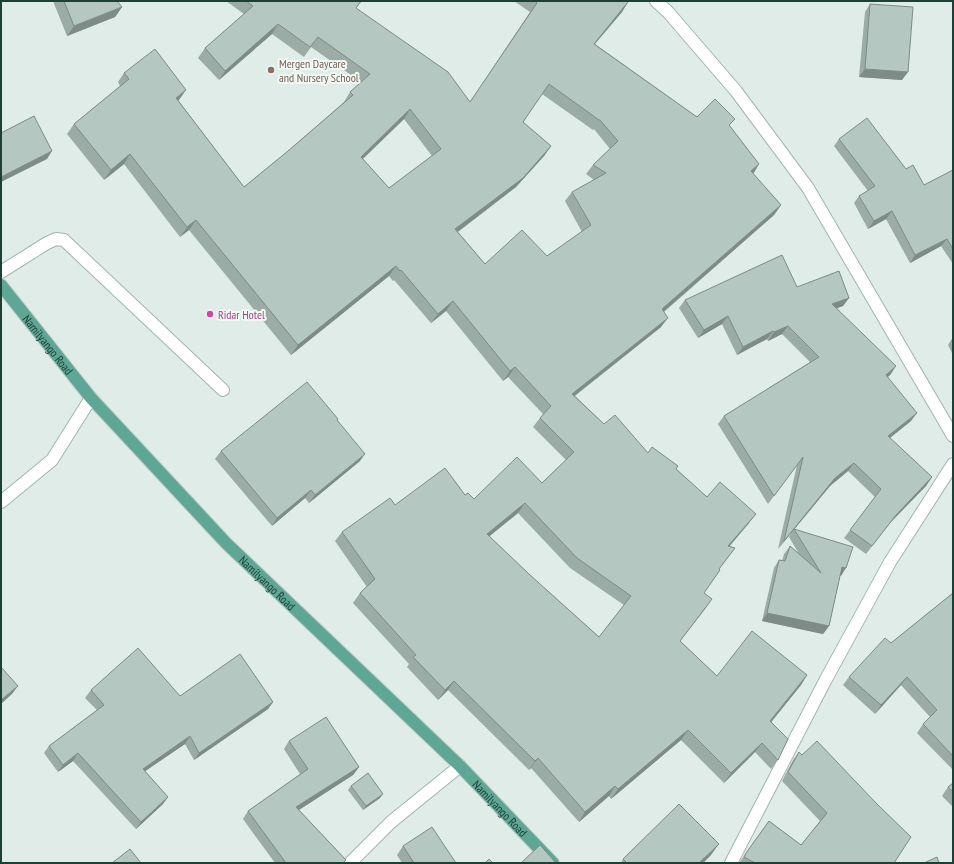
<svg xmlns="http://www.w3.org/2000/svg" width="954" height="864" viewBox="0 0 954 864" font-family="'PT Sans Narrow',sans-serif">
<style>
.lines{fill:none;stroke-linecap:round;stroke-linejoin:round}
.minor-casing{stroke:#a1b5ae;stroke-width:14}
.major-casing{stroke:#c0c9c7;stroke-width:14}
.minor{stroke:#fff;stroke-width:12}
.major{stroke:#5ea796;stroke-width:12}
.wall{fill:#9baba5;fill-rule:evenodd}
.shaded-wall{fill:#7e8b86}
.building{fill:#b4c7c0;stroke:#7e8b86;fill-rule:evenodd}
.education-dot{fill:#8d6e63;stroke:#f0f9f4;stroke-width:1.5}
.hotel-dot{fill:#d1479c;stroke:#f0f9f4;stroke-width:1.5}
.labels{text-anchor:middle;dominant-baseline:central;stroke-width:4;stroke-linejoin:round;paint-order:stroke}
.education-label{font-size:12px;fill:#785e54;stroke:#f0f9f4;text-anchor:start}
.hotel-label{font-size:12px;fill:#b23c85;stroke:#f0f9f4;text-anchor:start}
.street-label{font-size:12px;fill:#1e3f36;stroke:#f0f9f4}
</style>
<rect width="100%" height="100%" fill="#dfece7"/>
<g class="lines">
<defs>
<path id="minor" d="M656 1 668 12 736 91 808 188 953 436
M1 272 47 243 56 239 64 240 223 390
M1 502 52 460 91 398
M350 863 391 822 460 766
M731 863 825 681 890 562 953 464"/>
<g id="major">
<path id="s1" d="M1 285 91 398 226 543 460 766 553 863"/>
</g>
</defs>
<use href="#minor" class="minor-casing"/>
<use href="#major" class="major-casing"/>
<use href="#minor" class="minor"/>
<use href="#major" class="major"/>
</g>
<path class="wall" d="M53 1H117L122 7 115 17 67 36Z
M226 1H362L356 8 470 102 530 12 514 1H627L628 2 622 12 595 44 697 117 730 126 759 164 753 174 781 205 774 215 664 312 661 327 575 396 604 424 648 453 676 469 707 497 749 523 729 547 728 557 719 569 704 593 705 609 680 641 717 676 807 675 801 685 771 722 778 760 771 769 755 752 724 783 681 740 611 799 609 796 579 822 531 768 529 770 448 690 438 700 407 667 409 664 353 603 360 593 367 587 335 541 342 532 395 505 465 495 474 499 542 483 566 460 533 427 540 418 543 414 508 377 503 381 446 311 431 323 394 280 393 281 389 276 291 355 189 230 180 237 124 164 104 180 67 134 74 124 120 86 118 82 124 73 179 100H178L244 187 288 151 344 102 350 92 361 82 311 47 304 57 272 34 219 80 198 58 205 48 244 14ZM542 94 593 130 594 129 610 149 593 165 586 174 594 180 572 192 565 201 582 232 547 256 485 264 458 232 516 187 544 156 551 146 523 122ZM404 119 432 156 389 188 363 159ZM518 513 570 568 624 605 599 637 530 575 489 536Z
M870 4 902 80 859 77 865 12Z
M839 139 906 169 924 185 953 170V264L941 246 910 263 886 219 868 229 854 203 859 196 868 191 834 146Z
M797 287 849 298 843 306 837 308 891 374 888 377 911 421 890 438 932 477 926 486 890 523 866 554 844 538 875 497 848 471 830 486 778 549 797 465 768 504 718 424 724 416 810 362 782 334 768 341 767 339 737 355 722 324 698 338 679 308 685 300Z
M953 337V355L948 345Z
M337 420 360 461 309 503 305 498 272 526 215 459 221 451Z
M794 529 841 576H840L829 626 823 634 762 621 774 568 779 560 782 561 784 554 790 546 799 554 789 537Z
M953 593V770L917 733 923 724 930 717 901 685 875 714 843 685 849 677Z
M91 690 180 696 273 702 268 709 194 760 185 744 145 771 168 797 163 804 136 829 73 761 58 772 44 753 49 746 97 710 85 698Z
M289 741 359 767 353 775 299 810 346 860 344 863H275L243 819 248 811 300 774 284 749Z
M799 752 894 863H739L769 821 801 845 820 821 782 781 793 760Z
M953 783V807L942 796 948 787Z
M351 786 380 798 363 810 348 790Z
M403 846 456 863H402L397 855Z
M711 855 703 863H621L623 859Z"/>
<path class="shaded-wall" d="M628 2 622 12 587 53 594 44Z
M122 7 115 17 67 36 74 26Z
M278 24 272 34 219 80 225 71Z
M865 69 908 72 902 80 859 77Z
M186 90 179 100 170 107 176 98Z
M410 109 404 119 354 167 361 157Z
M551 146 544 156 516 187 448 239 455 229Z
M52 151 47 159 1 182V177Z
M130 154 124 164 104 180 111 170Z
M759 164 753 174 751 171Z
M781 205 774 215 655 319 662 309Z
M892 211 886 219 868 229 874 221Z
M196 220 189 230 180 237 187 227Z
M947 239 941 246 910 263 915 255Z
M396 266 389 276 291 355 298 345Z
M849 298 843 306 827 312 832 304Z
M453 301 446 311 431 323 438 314Z
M728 316 722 324 698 338 704 330Z
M668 318 661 327 565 403 572 394Z
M788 326 782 334 768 341 774 332Z
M773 331 767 339 737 355 743 347Z
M896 366 891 374 881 383 886 375Z
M515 367 508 377 503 381 510 371Z
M917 413 911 421 882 444 888 436Z
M365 454 360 461 309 503 315 495Z
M854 463 848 471 830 486 778 549 784 541 835 478Z
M932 477 926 486 890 523 866 554 896 515Z
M311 490 305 498 272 526 277 518Z
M525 503 518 513 480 544 487 534Z
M756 514 749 523 721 556 728 546Z
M842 567 846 568 841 576 837 575Z
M712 599 705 609 673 650 680 641Z
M767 613 829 626 823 634 762 621Z
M807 675 801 685 764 731 770 721Z
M907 677 901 685 875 714 881 705Z
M454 681 448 690 438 700 445 690Z
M18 686 12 694 1 704V700Z
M273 702 268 709 194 760 199 753Z
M688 730 681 740 611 799 618 789Z
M190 736 185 744 138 776 143 769Z
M762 743 755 752 724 783 731 773Z
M78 753 73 761 58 772 63 765Z
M538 758 531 768 529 770 535 761Z
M359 767 353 775 291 815 296 807Z
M615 786 609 796 579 822 585 812Z
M383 794 380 798 363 810 366 806Z
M168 797 163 804 136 829 141 822Z
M719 844 711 855 703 863H699Z"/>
<path class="building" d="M64 1H117L122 7 74 26Z
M246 1H361L356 8 448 72 470 102 537 3 535 1H627L628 2 594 44 697 117 715 99 735 119 729 125 759 164 751 171 781 205 662 309 668 318 572 394 604 424 615 415 648 453 652 447 678 466 676 469 707 497 720 482 756 514 728 546 735 548 719 569 720 570 704 593 712 599 680 641 717 676 752 631 807 675 770 721 788 739 778 760 762 743 731 773 688 730 618 789 615 786 585 812 538 758 535 761 454 681 445 690 413 657 416 655 360 593 375 579 342 532 390 498 395 505 445 468 465 495 468 493 474 499 517 457 542 483 574 452 540 418 551 406 515 367 510 371 453 301 438 314 401 270 400 271 396 266 298 345 196 220 187 227 130 154 111 170 74 124 129 79 124 73 155 49 186 90 176 98 244 187 288 151 353 95 350 92 370 74 318 37 310 47 278 24 225 71 205 48 253 6ZM549 84 599 120H600L618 141 593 165 606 173 572 192 591 225 547 256 522 230 485 264 455 229 523 178 551 146 523 122ZM410 109 441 149 389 188 361 157ZM525 503 577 558 631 596 599 637 530 575 487 534Z
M870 4 913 7 908 72 865 69Z
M34 116 52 151 1 177V133Z
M867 118 906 169 913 165 924 185 953 170V249L947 239 915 255 892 211 874 221 859 196 875 186 839 139Z
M782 255 797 287 839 271 849 298 832 304 896 366 886 375 917 413 888 436 932 477 896 515 872 546 850 530 881 489 854 463 835 478 784 541 803 457 774 496 724 416 819 357 788 326 774 332 773 331 743 347 728 316 704 330 685 300Z
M307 382 338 419 337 420 365 454 315 495 311 490 277 518 221 451Z
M794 529 853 547 846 568 842 567 829 626 767 613 779 560 785 561 790 546 821 573Z
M953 593V756L923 724 937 710 907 677 881 705 849 677 885 638 891 643Z
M138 648 180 696 240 654 273 702 199 753 190 736 143 769 168 797 141 822 78 753 63 765 49 746 104 705 91 690Z
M1 667 18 686 1 700Z
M326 717 359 767 296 807 346 860 343 863H286L248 811 308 769 289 741Z
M817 741 877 804 911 837 894 863H755L744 857 746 853 769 821 801 845 827 813 788 772 799 752 802 755Z
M368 773 383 794 366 806 351 786Z
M953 783V792L948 787Z
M679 804 719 844 699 863H627L623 859Z
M432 827 456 863H414L403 846Z
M540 845 556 863H521Z
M130 849 141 863H112Z
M937 857 939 863H924Z
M489 859 493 863H485Z"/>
<circle class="education-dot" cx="271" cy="70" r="4"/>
<circle class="hotel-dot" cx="210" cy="314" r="4"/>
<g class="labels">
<g class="education-label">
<text x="279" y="63">Mergen Daycare<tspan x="279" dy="14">and Nursery School</tspan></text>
</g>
<g class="hotel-label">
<text x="218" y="314">Ridar Hotel</text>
</g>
<g class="street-label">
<text stroke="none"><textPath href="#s1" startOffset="76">Namilyango Road</textPath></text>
<text stroke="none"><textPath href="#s1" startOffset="400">Namilyango Road</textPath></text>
<text stroke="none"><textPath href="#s1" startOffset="724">Namilyango Road</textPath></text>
</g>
</g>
<rect width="954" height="864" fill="none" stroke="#1e3f36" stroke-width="4"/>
</svg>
